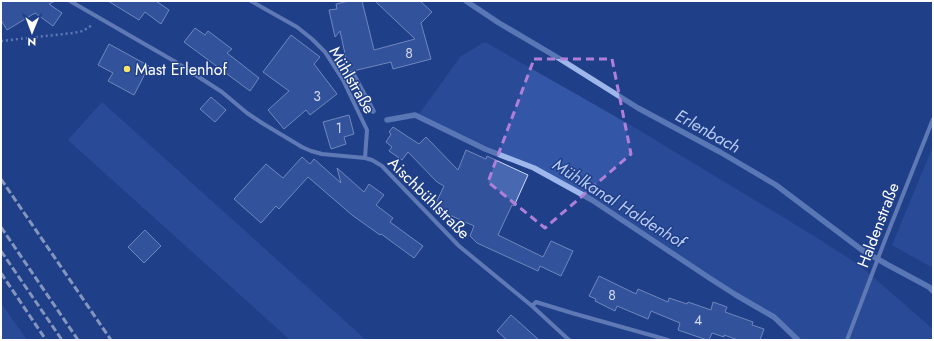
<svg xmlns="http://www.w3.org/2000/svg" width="934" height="341" viewBox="0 0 934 341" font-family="Jost,sans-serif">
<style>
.green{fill:#3357a6}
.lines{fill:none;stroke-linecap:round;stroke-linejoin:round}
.stream{stroke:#9eb8ec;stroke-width:5.5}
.building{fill:#4869b2;stroke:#d0dcf8}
.path{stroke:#abbfeb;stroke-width:2.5;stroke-dasharray:2 3;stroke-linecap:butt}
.street{stroke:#abbfeb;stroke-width:4}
.rail{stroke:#fff;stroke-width:3;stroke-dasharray:7 3;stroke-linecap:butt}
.marked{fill:none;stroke:#b080d9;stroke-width:3;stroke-dasharray:8 5;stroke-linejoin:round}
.poi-dot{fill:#f9e36b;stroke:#203f89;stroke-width:1.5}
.labels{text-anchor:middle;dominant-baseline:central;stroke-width:3;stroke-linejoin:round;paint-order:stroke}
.number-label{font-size:14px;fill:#d1daec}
.poi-label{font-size:16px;fill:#fff;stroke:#203f89;text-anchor:start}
.street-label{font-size:16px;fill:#fff;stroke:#203f89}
.water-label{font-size:17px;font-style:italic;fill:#b7caf2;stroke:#203f89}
</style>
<rect width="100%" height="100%" fill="#203f89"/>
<path class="green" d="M485 42 632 126 814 236 859 265 926 323 933 330V340H802L775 315 737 293 593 198 535 166 486 146 419 114 461 56Z
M102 102 366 340H290L68 140Z
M933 146V268L892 245Z
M1 303 27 340H1Z"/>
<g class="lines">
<path class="stream" d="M466 1 499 23 560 59 638 108 720 152 776 185 862 250 888 265 929 287 933 291
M354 76 373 111
M387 120 415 115 485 149 534 168 592 200 711 279 736 295 774 317 798 340"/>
</g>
<path class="building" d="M1 1H55L49 4 62 13 53 26 35 13 7 30 1 20Z
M108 1H156L169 10 161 24 145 12 139 20Z
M349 1H362L374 50 415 39 375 1H420L432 12 421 23 431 59 393 69 391 62 349 72 340 31 335 37 329 10 337 9 336 4Z
M195 28 205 35 208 31 232 49 227 53 259 78 250 91 184 42Z
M291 35 320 57 314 64 337 94 310 115 306 110 284 129 268 110 289 91 263 72Z
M109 44 149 66 134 95 108 81 113 73 98 65Z
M211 97 226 110 215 122 200 109Z
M349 115 354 134 344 137 346 144 331 149 323 122Z
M393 127 419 144 426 137 458 170 466 150 486 159 487 156 528 175 514 206 512 205 498 235 543 257 551 241 573 251 561 276 540 266 538 271 477 243 470 236 474 226 443 212 435 205 444 186 437 182 408 152 402 160 389 151 392 147 386 142 391 134 389 132Z
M302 157 310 164 314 159 341 183 337 168 364 192 369 184 384 195 376 205 393 218 390 222 423 246 414 258 384 236 381 234 380 235 352 215 308 177 279 209 276 206 261 223 234 199 266 164 283 178Z
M145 230 161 246 144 263 128 247Z
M599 276 636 294 638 289 668 302 669 298 687 304 688 302 711 310 713 302 727 307 725 312 753 322 752 325 764 329 760 340H738L724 335V337L712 333 709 340H707L678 330 680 323 651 311 648 319 617 306 615 311 595 301 596 299 589 296Z
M511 315 519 322 539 340H507L497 331Z"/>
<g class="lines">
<path class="path" d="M1 41 73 33 83 31 92 25"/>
<path class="street" d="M70 1 174 61 222 92 247 113 262 123 302 147 311 151 322 154 365 158 372 160 382 166 459 246 532 306 569 340
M251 1 297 27 312 39 325 52 343 80 367 130 365 158
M532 306 536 302 572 313 668 340
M847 340 885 240 933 119"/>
<path class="rail" d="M1 179 111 340
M1 227 78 340
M1 251 62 340
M1 273 46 340"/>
</g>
<path d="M0 0H934V341H0ZM534 59H612L631 154 545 228 488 182Z" fill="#203f89" fill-opacity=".55" fill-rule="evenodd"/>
<path class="marked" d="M534 59H612L631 154 545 228 488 182Z"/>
<circle class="poi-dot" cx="127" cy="69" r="4"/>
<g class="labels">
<g class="number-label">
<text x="409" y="53">8</text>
<text x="317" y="96">3</text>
<text x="339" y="128">1</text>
<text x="612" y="295">8</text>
<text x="698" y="320">4</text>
</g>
<g class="poi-label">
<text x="135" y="69">Mast Erlenhof</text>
</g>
<g class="street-label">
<text transform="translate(352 80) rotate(60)">Mühlstraße</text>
<text transform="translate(429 198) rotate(45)">Aischbühlstraße</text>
<text transform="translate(878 225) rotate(-69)">Haldenstraße</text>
</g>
<g class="water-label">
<text transform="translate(708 131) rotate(29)">Erlenbach</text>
<text transform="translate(619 203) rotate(32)">Mühlkanal Haldenhof</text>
</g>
</g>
<rect width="934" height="341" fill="none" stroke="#ffffff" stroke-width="4"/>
<g transform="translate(32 32) rotate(181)" stroke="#203f89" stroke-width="3" paint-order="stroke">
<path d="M0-3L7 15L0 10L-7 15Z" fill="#ffffff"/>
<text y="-6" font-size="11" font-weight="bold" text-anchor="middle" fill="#ffffff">N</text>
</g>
</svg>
